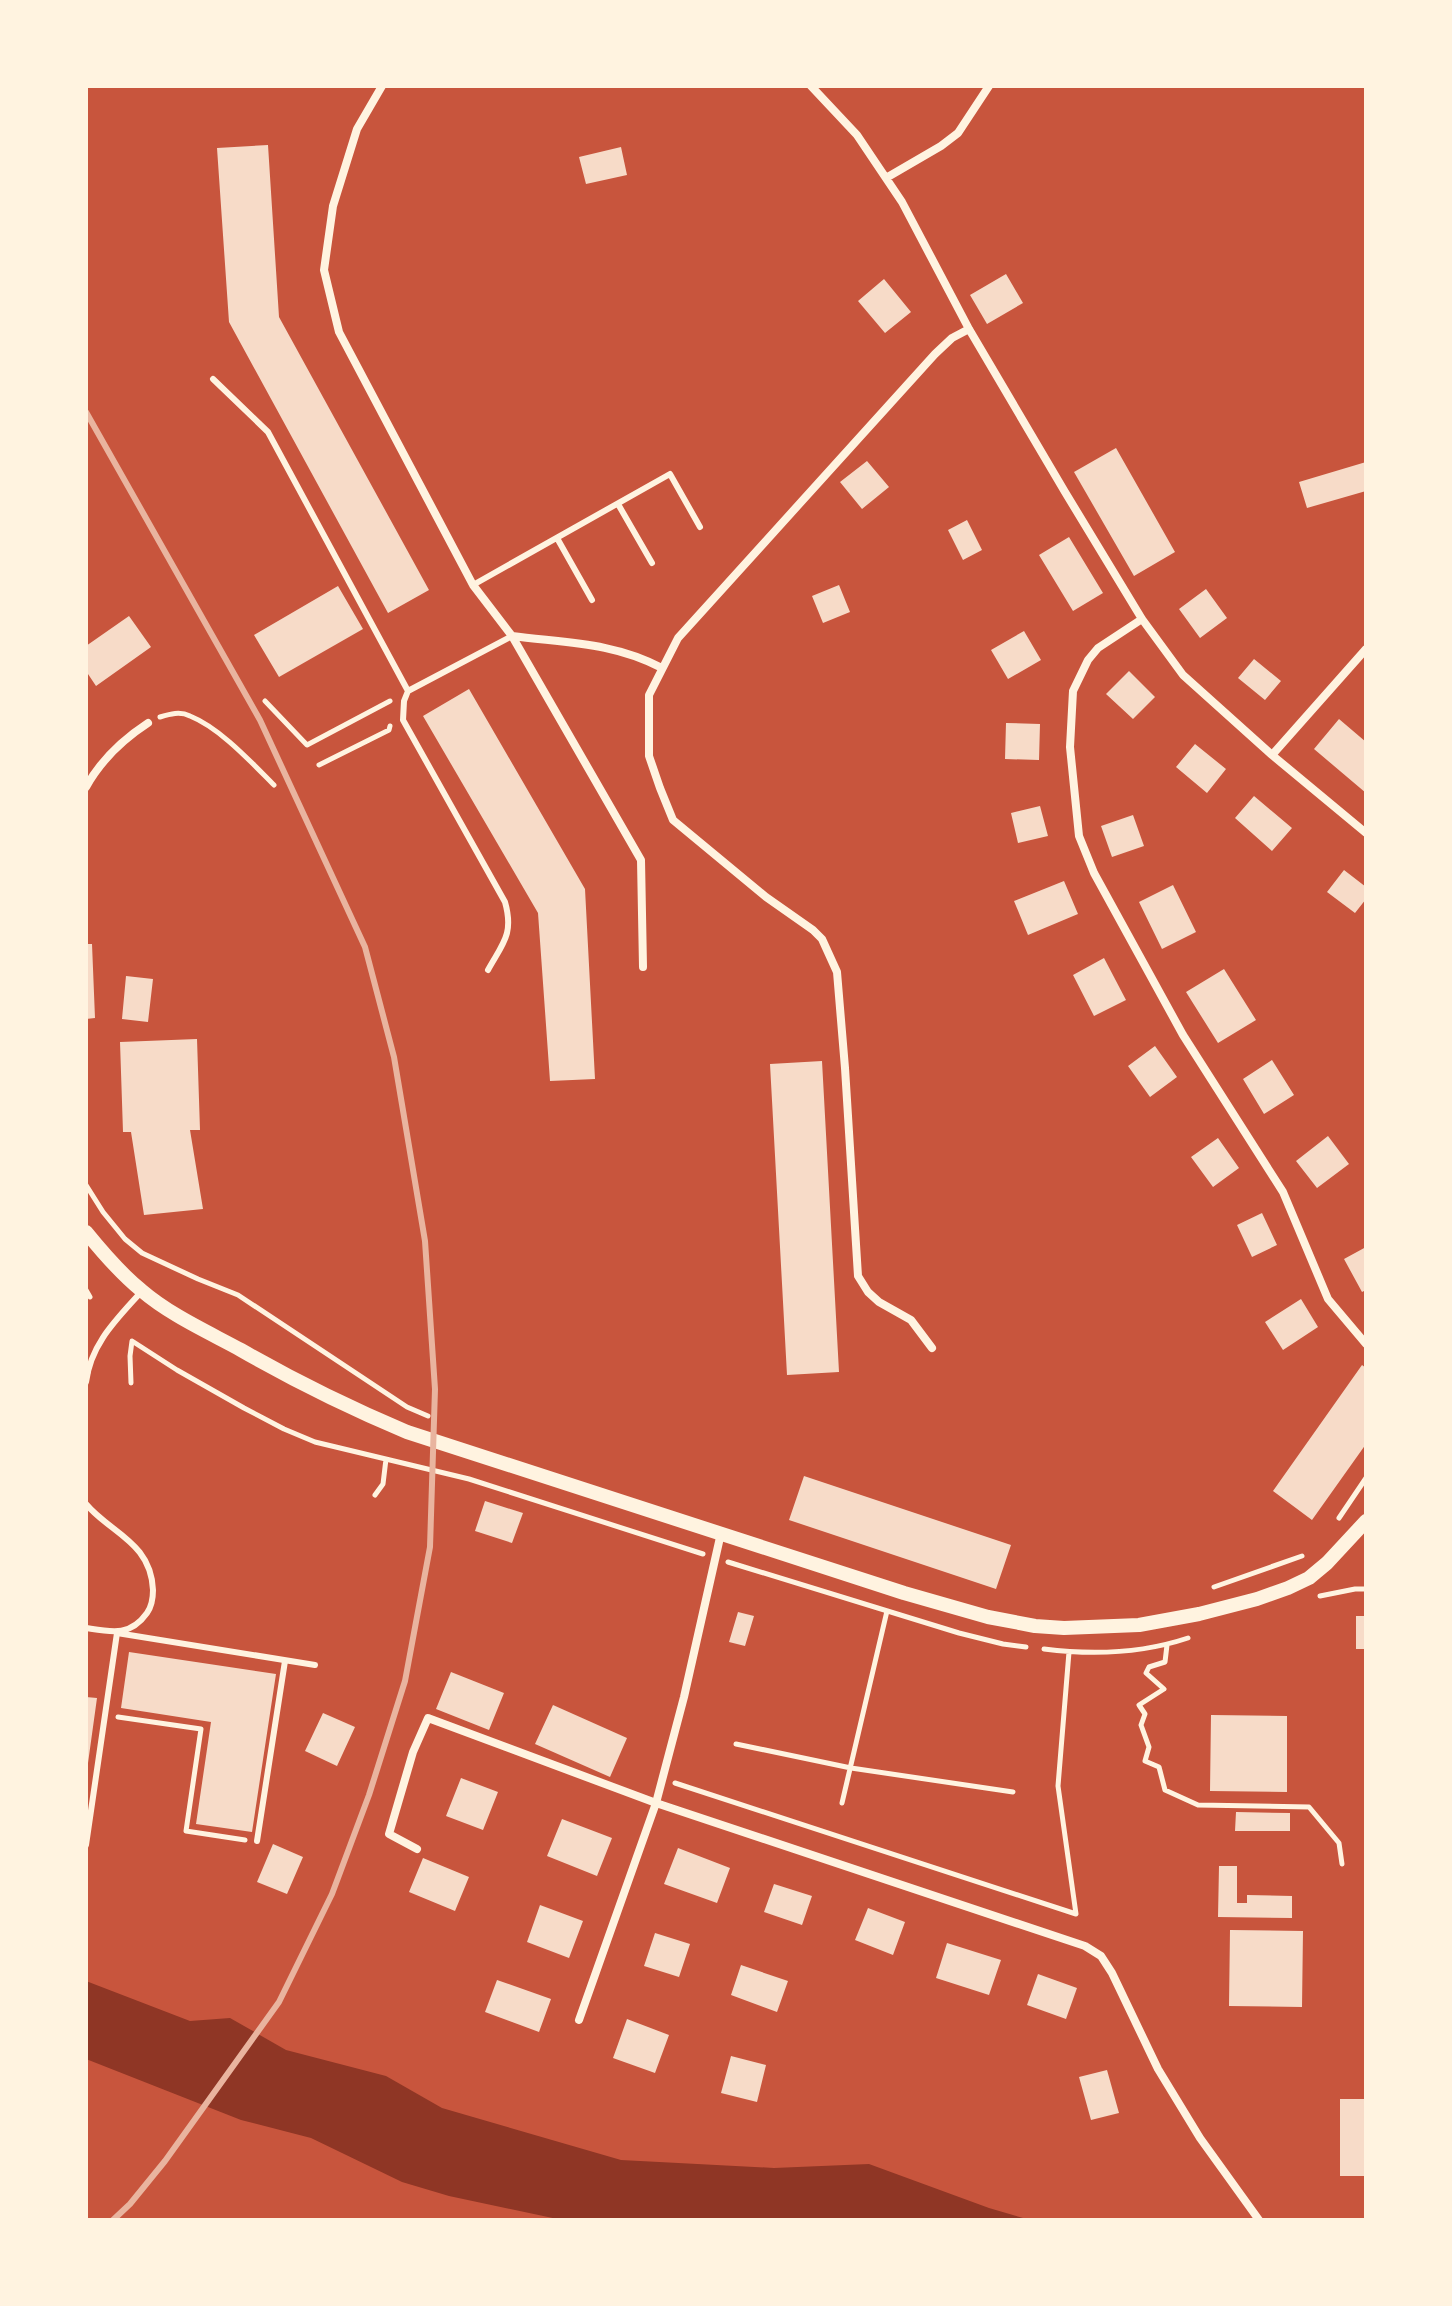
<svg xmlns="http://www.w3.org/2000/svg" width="1452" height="2306" viewBox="0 0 1452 2306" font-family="'Space Grotesk',sans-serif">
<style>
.water{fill:#8f3625}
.building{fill:#f7dbc8}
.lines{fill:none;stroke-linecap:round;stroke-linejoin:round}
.path{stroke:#fff3e0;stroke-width:5}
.service{stroke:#fff3e0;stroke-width:6}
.pedestrian{stroke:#fff3e0;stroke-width:7}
.minor{stroke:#fff3e0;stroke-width:8}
.tertiary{stroke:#fff3e0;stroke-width:14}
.rail{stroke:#e9b49f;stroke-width:6}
</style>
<rect width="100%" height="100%" fill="#c8553d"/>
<path class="water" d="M86 1981 190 2021 230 2018 286 2050 386 2076 442 2108 621 2160 774 2168 869 2164 989 2208 1023 2218 1024 2220H562L449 2196 402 2182 311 2138 241 2120 86 2059Z"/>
<path class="building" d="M268 145 279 317 429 590 388 613 229 322 217 148Z
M621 147 627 175 586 184 579 157Z
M1006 274 1023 303 987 324 970 295Z
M884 279 911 312 885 333 858 301Z
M1116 448 1175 552 1134 576 1074 472Z
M867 461 889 487 862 509 840 482Z
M1366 462V491L1307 508 1299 482Z
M967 520 982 550 963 560 948 530Z
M1069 537 1103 593 1073 611 1039 555Z
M839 585 850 612 823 623 812 596Z
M338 586 363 629 279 677 254 635Z
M1206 589 1227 618 1200 638 1179 609Z
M129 616 151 647 96 686 86 671V646Z
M1024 631 1041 660 1008 679 991 650Z
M1254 659 1281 681 1265 700 1238 678Z
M1129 671 1155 697 1133 719 1106 694Z
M469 689 585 889 595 1079 550 1081 538 913 423 716Z
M1339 719 1366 742V793L1314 749Z
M1006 723 1040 724 1039 760 1005 759Z
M1195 744 1226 769 1207 793 1176 767Z
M1254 796 1292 828 1272 851 1235 818Z
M1040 806 1048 836 1018 843 1011 813Z
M1133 815 1144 846 1112 857 1101 826Z
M1344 870 1366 887V899L1355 913 1327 892Z
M1064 881 1078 914 1028 935 1014 901Z
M1173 885 1196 932 1162 949 1139 902Z
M86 944H92L95 1018 86 1019Z
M1104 958 1126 1000 1094 1016 1073 975Z
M1224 969 1256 1020 1218 1043 1186 992Z
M126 976 153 979 148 1022 122 1019Z
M197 1039 200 1130H190L203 1209 144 1215 131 1132H123L120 1042Z
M1155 1046 1177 1077 1150 1097 1128 1066Z
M1272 1060 1294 1095 1264 1114 1243 1079Z
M822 1061 839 1372 787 1375 770 1064Z
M1328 1136 1349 1164 1317 1188 1296 1161Z
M1218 1138 1239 1168 1213 1187 1191 1157Z
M1262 1213 1277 1245 1252 1257 1237 1225Z
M1366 1247V1290L1362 1292 1344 1259Z
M1301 1299 1318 1327 1283 1350 1265 1322Z
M1362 1365 1366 1368V1444L1312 1520 1273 1491Z
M804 1476 1011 1545 996 1589 789 1520Z
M485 1501 523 1513 512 1543 475 1531Z
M738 1612 754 1616 745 1646 729 1642Z
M1356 1616H1366V1649H1356Z
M129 1652 276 1674 252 1832 196 1824 211 1722 121 1708Z
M451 1672 504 1693 489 1730 436 1709Z
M86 1697 97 1698 88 1763H86Z
M553 1705 627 1738 610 1777 535 1744Z
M323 1713 355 1727 337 1766 305 1751Z
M1211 1715 1287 1716V1792L1210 1791Z
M461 1778 498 1792 483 1830 446 1816Z
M1236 1812 1290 1813V1831H1235Z
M562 1819 612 1838 597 1876 547 1856Z
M273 1844 303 1857 287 1894 257 1882Z
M678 1848 730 1868 717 1903 664 1884Z
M423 1858 469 1877 455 1911 409 1892Z
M1219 1866H1237V1903H1247V1895L1292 1896V1918L1218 1917Z
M774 1884 812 1896 802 1925 764 1912Z
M540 1905 583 1921 569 1958 527 1942Z
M868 1908 905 1922 893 1955 855 1940Z
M1230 1930 1303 1931 1302 2007 1229 2006Z
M655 1933 690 1944 679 1977 644 1966Z
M947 1943 1001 1960 989 1995 936 1978Z
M741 1965 788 1981 777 2012 731 1995Z
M1038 1974 1077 1988 1066 2019 1027 2005Z
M497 1980 551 1999 539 2032 485 2012Z
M627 2019 669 2035 655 2073 613 2058Z
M731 2056 766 2065 757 2102 721 2093Z
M1107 2070 1119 2113 1091 2120 1079 2077Z
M1340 2099H1366V2176H1340Z"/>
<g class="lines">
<path class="path" d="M265 701 307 745 390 701
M160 717C170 714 180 711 190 716 220 728 251 762 274 785
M319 765 389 730 390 726
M86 1185 103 1212 125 1239 142 1253 198 1279 238 1295 407 1407 428 1416
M86 1290 90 1297
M131 1383 130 1356 132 1341 177 1370 244 1408 284 1429 315 1442 469 1479 703 1554
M375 1495 383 1484 386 1459
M1339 1518 1366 1478
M728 1562 959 1633 1003 1644 1026 1647
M1214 1587 1302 1556
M1320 1596 1355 1589H1366
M1167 1645 1165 1662 1149 1667 1146 1673 1164 1689 1139 1705 1145 1714 1141 1725 1149 1747 1145 1761 1159 1767 1165 1790 1198 1805 1309 1807 1339 1843 1342 1864
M1044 1649C1091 1655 1143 1653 1188 1638
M118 1717 201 1729 186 1831 245 1840
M736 1744 851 1768 1013 1792
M675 1783 1076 1914 1058 1786 1069 1652
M842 1803 887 1611"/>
<path class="service" d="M213 379 268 432 408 691 512 636
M618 504 652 563
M557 538 592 600
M473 585 670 474 700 527
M408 691 404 701 403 720 505 902C514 934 503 943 488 970
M86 1382C91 1343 117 1319 142 1291
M86 1504C110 1533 151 1542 153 1590 153 1598 152 1606 147 1613 130 1637 111 1632 86 1628
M257 1841 285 1661
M86 1845 117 1633 315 1665"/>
<path class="pedestrian" d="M86 1372H87"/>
<path class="minor" d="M382 86 357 129 333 206 324 270 339 332 473 585 512 636C565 643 613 642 662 668
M811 86 857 135 902 202 969 329 1065 492 1142 619 1183 675 1272 755 1366 833
M886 178 941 146 958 133 989 86
M1142 619 1098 648 1088 660 1073 691 1070 747 1079 836 1094 873 1183 1035 1283 1192 1328 1299 1366 1344
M512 636 641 860 643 967
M1272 755 1366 649
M86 787C101 760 122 740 148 723
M932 1348 911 1320 879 1302 868 1292 858 1276 845 1068 837 972 822 939 813 930 766 897 673 820 660 788 649 756V695L678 638 935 354 952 338 969 329
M417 1849 389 1834 413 1752 428 1718 656 1803 1085 1946 1101 1956 1112 1973 1158 2069 1200 2138 1259 2220
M579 2020 656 1803 684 1697 721 1533"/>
<path class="tertiary" d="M86 1232C103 1253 120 1273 141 1290 170 1315 208 1332 241 1350 295 1381 350 1408 407 1432L904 1593 988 1617 1035 1626 1064 1628 1139 1625 1199 1614 1257 1599 1288 1588 1309 1578 1327 1563 1366 1521"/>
<path class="rail" d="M86 412 260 720 365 947 394 1057 425 1241 435 1389 430 1547 405 1681 369 1795 332 1894 279 2002 165 2161 130 2204 113 2220"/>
</g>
<rect width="1452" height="2306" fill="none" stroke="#fff3e0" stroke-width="176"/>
</svg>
